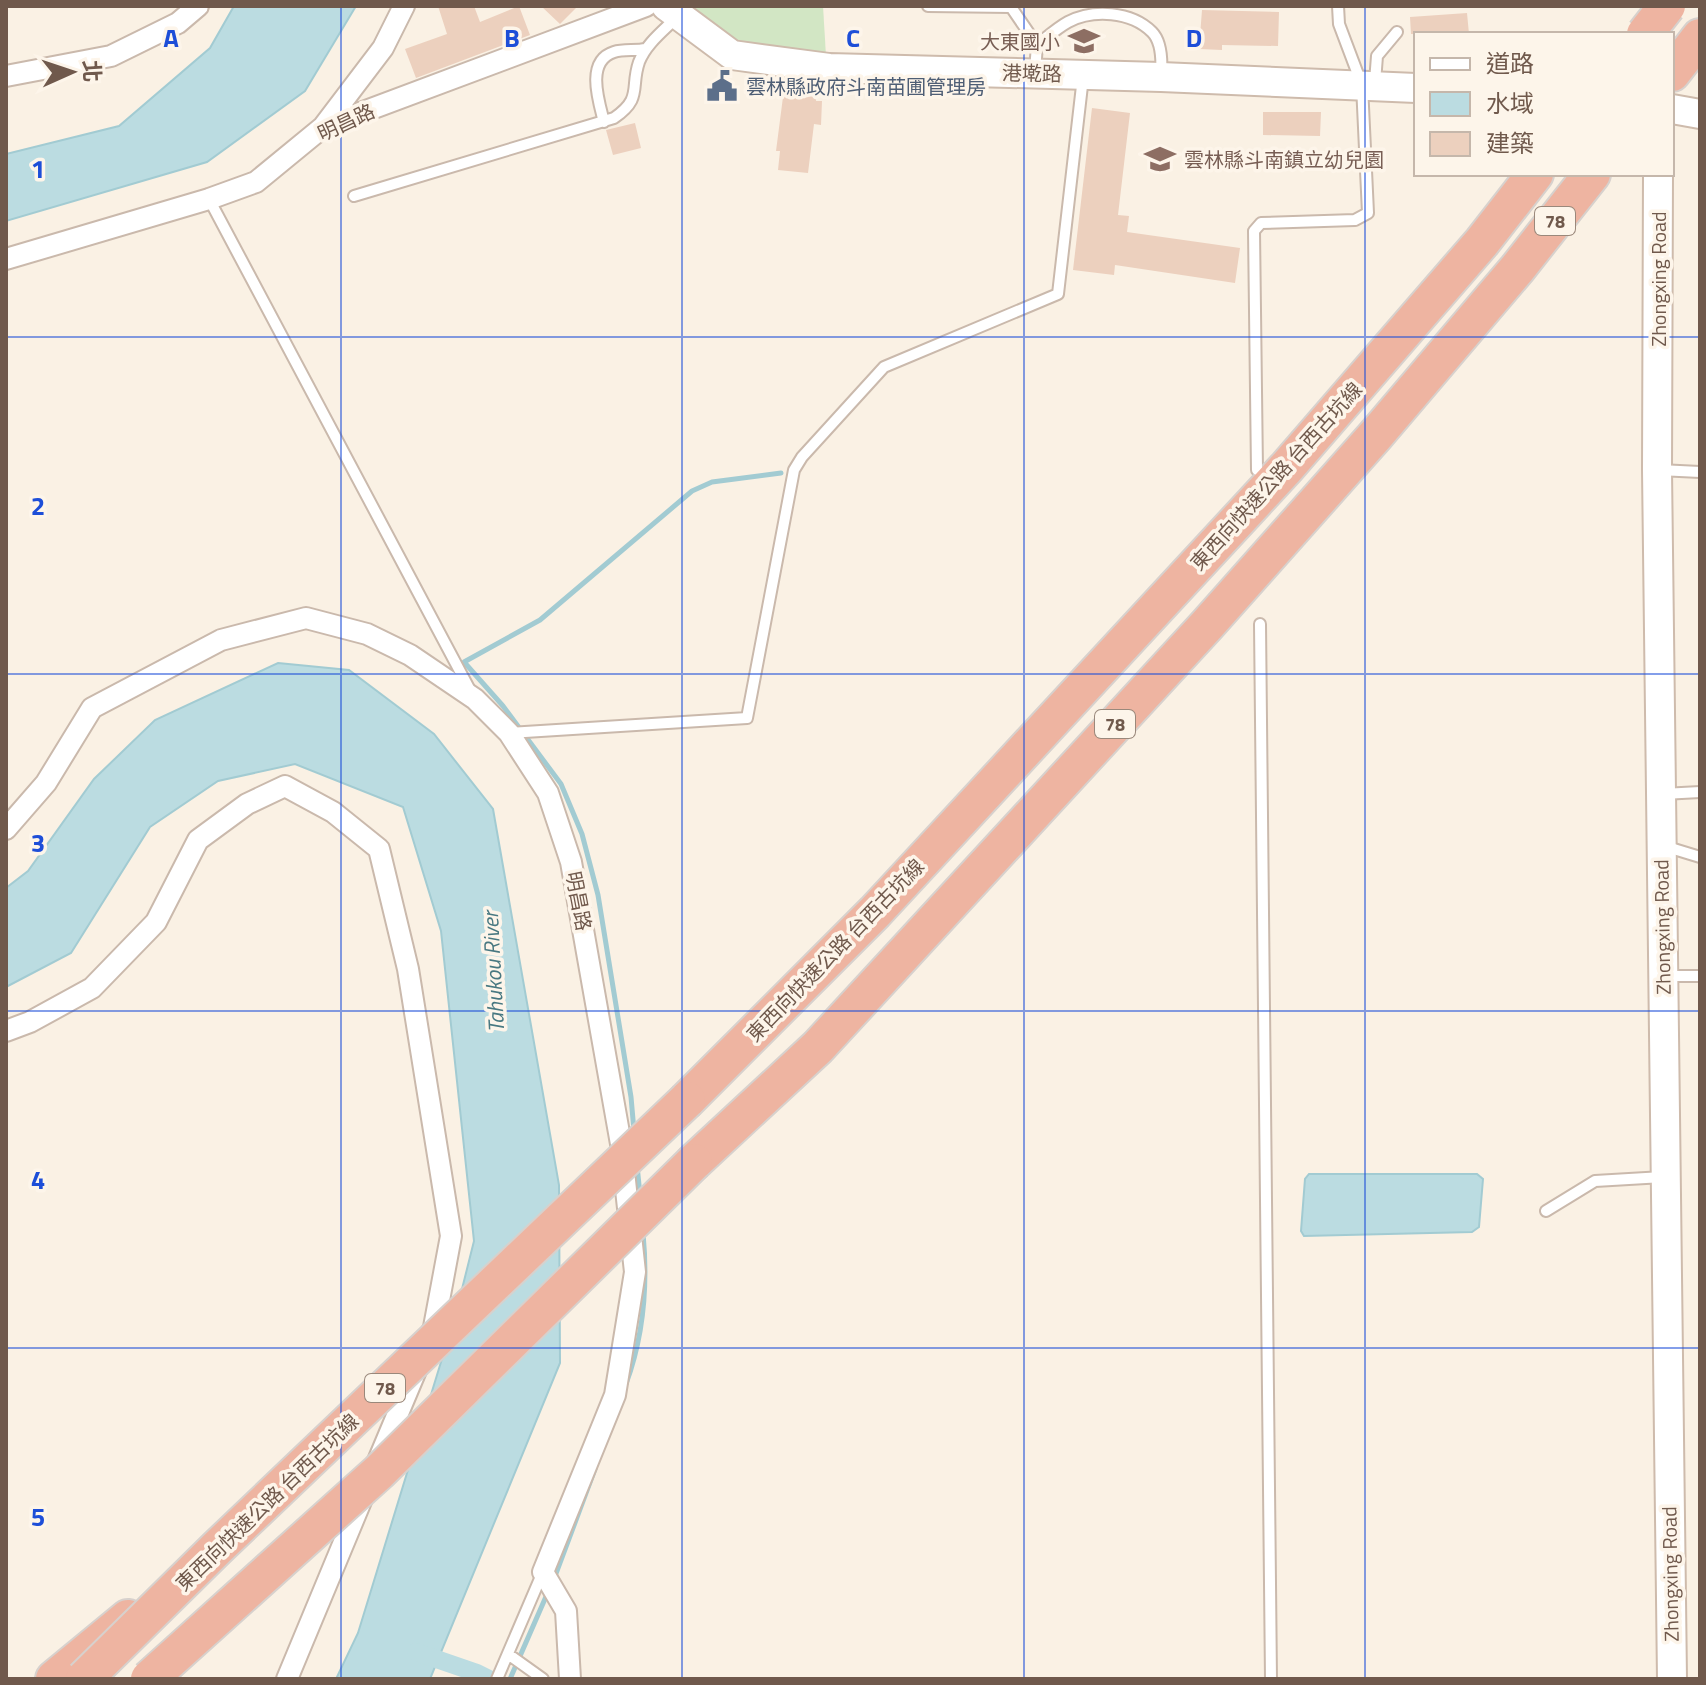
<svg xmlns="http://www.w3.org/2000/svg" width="1706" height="1685" viewBox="0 0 1706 1685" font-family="'Titillium Web','Noto Sans TC',sans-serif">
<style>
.green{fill:#d2e6c4}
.water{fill:#bbdce1;stroke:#a2cbd2;stroke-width:2}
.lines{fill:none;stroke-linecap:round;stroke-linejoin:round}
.stream{stroke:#a2cbd2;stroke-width:5}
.canal{stroke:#bbdce1;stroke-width:18}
.building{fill:#ecd0be}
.lane-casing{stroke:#cab9ac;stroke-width:14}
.street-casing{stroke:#cab9ac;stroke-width:24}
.secondary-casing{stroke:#cebbac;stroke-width:32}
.highway-casing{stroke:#d7d1cd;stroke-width:40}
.lane{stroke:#fff;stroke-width:10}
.street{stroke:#fff;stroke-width:20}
.secondary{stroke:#fff;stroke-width:28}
.highway{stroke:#eeb4a1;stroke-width:36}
.highway-bridge-casing{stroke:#d7d1cd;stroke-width:40;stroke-linecap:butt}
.highway-bridge{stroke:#eeb4a1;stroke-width:36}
.grid{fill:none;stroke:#1d4ed8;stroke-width:2;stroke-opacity:0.55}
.labels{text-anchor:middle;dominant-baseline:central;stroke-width:7;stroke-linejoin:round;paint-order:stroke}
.shield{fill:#fdf5ea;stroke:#9a887b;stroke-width:2}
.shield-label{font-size:18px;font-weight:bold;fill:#70594c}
.education-label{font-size:20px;fill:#785e54;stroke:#fdf5ea;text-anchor:end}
.street-label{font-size:20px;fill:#70594c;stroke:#fdf5ea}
.service-label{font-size:20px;fill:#4e5e75;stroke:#fdf5ea;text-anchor:start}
.water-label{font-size:22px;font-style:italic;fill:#487881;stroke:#fdf5ea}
.grid-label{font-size:26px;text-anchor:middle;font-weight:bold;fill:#1d4ed8;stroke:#fdf5ea;stroke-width:7;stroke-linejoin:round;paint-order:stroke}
</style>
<rect width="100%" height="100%" fill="#faf1e4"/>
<path class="green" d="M687 6H823L826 56 736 44Z"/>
<path class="water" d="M234 6H356L305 91 207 162 6 221V154L119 126 210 48Z
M278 663 349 670 434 734 493 809 559 1185 560 1363 430 1679H336L358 1633 456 1313 474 1241 441 931 403 807 295 764 218 781 150 827 71 953 6 987V888L28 871 94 779 155 720Z
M1309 1174H1477L1483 1179 1479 1227 1472 1232 1304 1236 1301 1231 1305 1179Z"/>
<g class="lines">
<path class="stream" d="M634 1131 631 1097 598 895 582 834 561 784 503 706 464 662 540 620 692 491 712 482 781 473
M637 1165 640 1195
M626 1384C644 1335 648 1285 643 1233
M554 1579 595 1469
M510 1679 548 1592"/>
<path class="canal" d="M416 1652 477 1673 489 1679"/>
</g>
<path class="building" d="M438 6H474L480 22 519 6 530 35 416 78 405 49 447 34Z
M541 6H578L560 24Z
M1202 10 1279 12 1278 46 1222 45V50L1199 49Z
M1467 13 1469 34H1411L1410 17Z
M772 82 817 85 816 101H822L821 125 814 124 808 173 778 170 780 151H776L783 97 770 96Z
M1092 108 1130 113 1118 215 1129 216 1127 232 1240 248 1235 283 1115 265 1114 275 1073 270Z
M1263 112H1321L1320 136 1263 135Z
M635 123 641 148 613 155 606 130Z"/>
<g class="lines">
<defs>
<path id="lane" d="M928 6 1011 7 1037 45
M1035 71 1037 45C1046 38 1057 28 1068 22 1093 9 1131 11 1152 32 1162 42 1162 61 1161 75
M1375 82 1377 56 1397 32
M604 122C599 102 585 61 614 52 623 49 635 51 646 49
M354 196 614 118C643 98 630 88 639 62 646 44 663 31 676 18
M209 199 471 692
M1257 470 1254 231 1261 223 1355 220 1368 213 1362 85 1339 24 1338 6
M1659 470 1700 472
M1260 624 1271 1679
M509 733 747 718 794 470 802 457 884 367 1058 294 1083 77
M1663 794 1700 792
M1664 846 1700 857
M1666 976H1700
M1546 1211 1595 1181 1663 1177
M508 1654 543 1679
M497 1679 542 1574"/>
<path id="street" d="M6 76 111 56 178 23 198 6
M323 127 383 48 404 6
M6 259 209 199 256 182 323 127 646 6
M6 829 46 783 92 708 221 640 306 618 367 634 410 655 475 699 509 733 548 793 571 862 621 1144 635 1272 615 1395 543 1572 566 1611 570 1679
M6 1031 30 1022 92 988 156 922 198 840 247 804 285 786 333 812 379 849 408 969 451 1236 434 1327 429 1339
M378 1461 417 1368
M287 1679 364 1494"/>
<path id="secondary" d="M666 6 732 55 829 68 1161 77 1416 88
M1672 109 1700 114
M1658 174 1657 470 1672 1679"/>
<path id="highway" d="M1672 73 1700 37
M687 1100 875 912 1287 467 1482 242 1535 174
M694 1162 818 1047 1207 625 1375 436 1517 269 1592 174
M54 1679 128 1618"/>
</defs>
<use href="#lane" class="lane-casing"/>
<use href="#street" class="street-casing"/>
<use href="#secondary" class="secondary-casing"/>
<use href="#highway" class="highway-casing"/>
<use href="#lane" class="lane"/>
<use href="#street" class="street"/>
<use href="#secondary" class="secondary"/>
<use href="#highway" class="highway"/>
<defs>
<path id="highway-bridge" d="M1645 34 1667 6
M84 1679 217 1548 687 1100
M149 1679 379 1472 694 1162"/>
</defs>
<use href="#highway-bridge" class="highway-bridge-casing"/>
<use href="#highway-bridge" class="highway-bridge"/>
</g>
<path class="grid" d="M341 6V1679M682 6V1679M1024 6V1679M1365 6V1679M6 337H1700M6 674H1700M6 1011H1700M6 1348H1700"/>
<defs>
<symbol id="school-bare" viewBox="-9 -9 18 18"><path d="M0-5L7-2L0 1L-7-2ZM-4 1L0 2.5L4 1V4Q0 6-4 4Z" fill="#8d6e63" stroke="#fdf5ea" stroke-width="2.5" paint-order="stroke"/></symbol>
<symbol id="civic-bare" viewBox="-9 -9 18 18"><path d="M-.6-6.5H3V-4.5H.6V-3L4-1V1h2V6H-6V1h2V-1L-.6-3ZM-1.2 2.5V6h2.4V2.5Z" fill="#5c6f8a" stroke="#fdf5ea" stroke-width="2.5" paint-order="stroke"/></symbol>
</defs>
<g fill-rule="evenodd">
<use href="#school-bare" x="1062" y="19" width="44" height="44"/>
<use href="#civic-bare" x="700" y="64" width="44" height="44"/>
<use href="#school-bare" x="1138" y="137" width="44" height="44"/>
</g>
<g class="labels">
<g class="shield">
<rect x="1535" y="207" width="40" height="28" rx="6"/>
<rect x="1095" y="710" width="40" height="28" rx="6"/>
<rect x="365" y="1374" width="40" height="28" rx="6"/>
</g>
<g class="shield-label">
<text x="1555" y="221">78</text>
<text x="1115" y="724">78</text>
<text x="385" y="1388">78</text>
</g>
<g class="education-label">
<text x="1060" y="41">大東國小</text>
<text x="1184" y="159" text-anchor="start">雲林縣斗南鎮立幼兒園</text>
</g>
<g class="street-label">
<text transform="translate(1032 73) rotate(1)">港墘路</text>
<text transform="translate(346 122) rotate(-25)">明昌路</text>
<text transform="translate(1658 279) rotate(-90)">Zhongxing Road</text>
<text transform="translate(1276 476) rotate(-48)">東西向快速公路 台西古坑線</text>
<text transform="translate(579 901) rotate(79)">明昌路</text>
<text transform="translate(1662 927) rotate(-91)">Zhongxing Road</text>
<text transform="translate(835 950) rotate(-46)">東西向快速公路 台西古坑線</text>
<text transform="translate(267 1502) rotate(-44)">東西向快速公路 台西古坑線</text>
<text transform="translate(1670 1574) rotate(-91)">Zhongxing Road</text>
</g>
<g class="service-label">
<text x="746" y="86">雲林縣政府斗南苗圃管理房</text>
</g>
<g class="water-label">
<text transform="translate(493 972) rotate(-93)">Tahukou River</text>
</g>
</g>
<g class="grid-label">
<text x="171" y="47">A</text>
<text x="512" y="47">B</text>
<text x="853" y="47">C</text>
<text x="1194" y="47">D</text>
<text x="38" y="178">1</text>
<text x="38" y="515">2</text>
<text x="38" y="852">3</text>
<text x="38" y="1189">4</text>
<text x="38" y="1526">5</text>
</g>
<rect width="1706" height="1685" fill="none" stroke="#70594c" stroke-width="16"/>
<rect x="1414" y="32" width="260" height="144" fill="#fdf5ea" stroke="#c5b7ab" stroke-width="2"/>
<rect x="1430" y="58" width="40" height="12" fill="#ffffff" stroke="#c5b7ab" stroke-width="2"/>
<text x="1486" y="72" font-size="24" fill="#70594c">道路</text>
<rect x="1430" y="92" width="40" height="24" fill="#bbdce1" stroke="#c5b7ab" stroke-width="2"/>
<text x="1486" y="112" font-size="24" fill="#70594c">水域</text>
<rect x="1430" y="132" width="40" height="24" fill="#ecd0be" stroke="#c5b7ab" stroke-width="2"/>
<text x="1486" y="152" font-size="24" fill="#70594c">建築</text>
<g transform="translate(72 72) rotate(87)" stroke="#fdf5ea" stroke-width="6" paint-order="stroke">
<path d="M0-6L14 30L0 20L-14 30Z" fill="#70594c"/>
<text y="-12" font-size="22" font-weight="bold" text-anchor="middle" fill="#70594c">北</text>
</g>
</svg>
